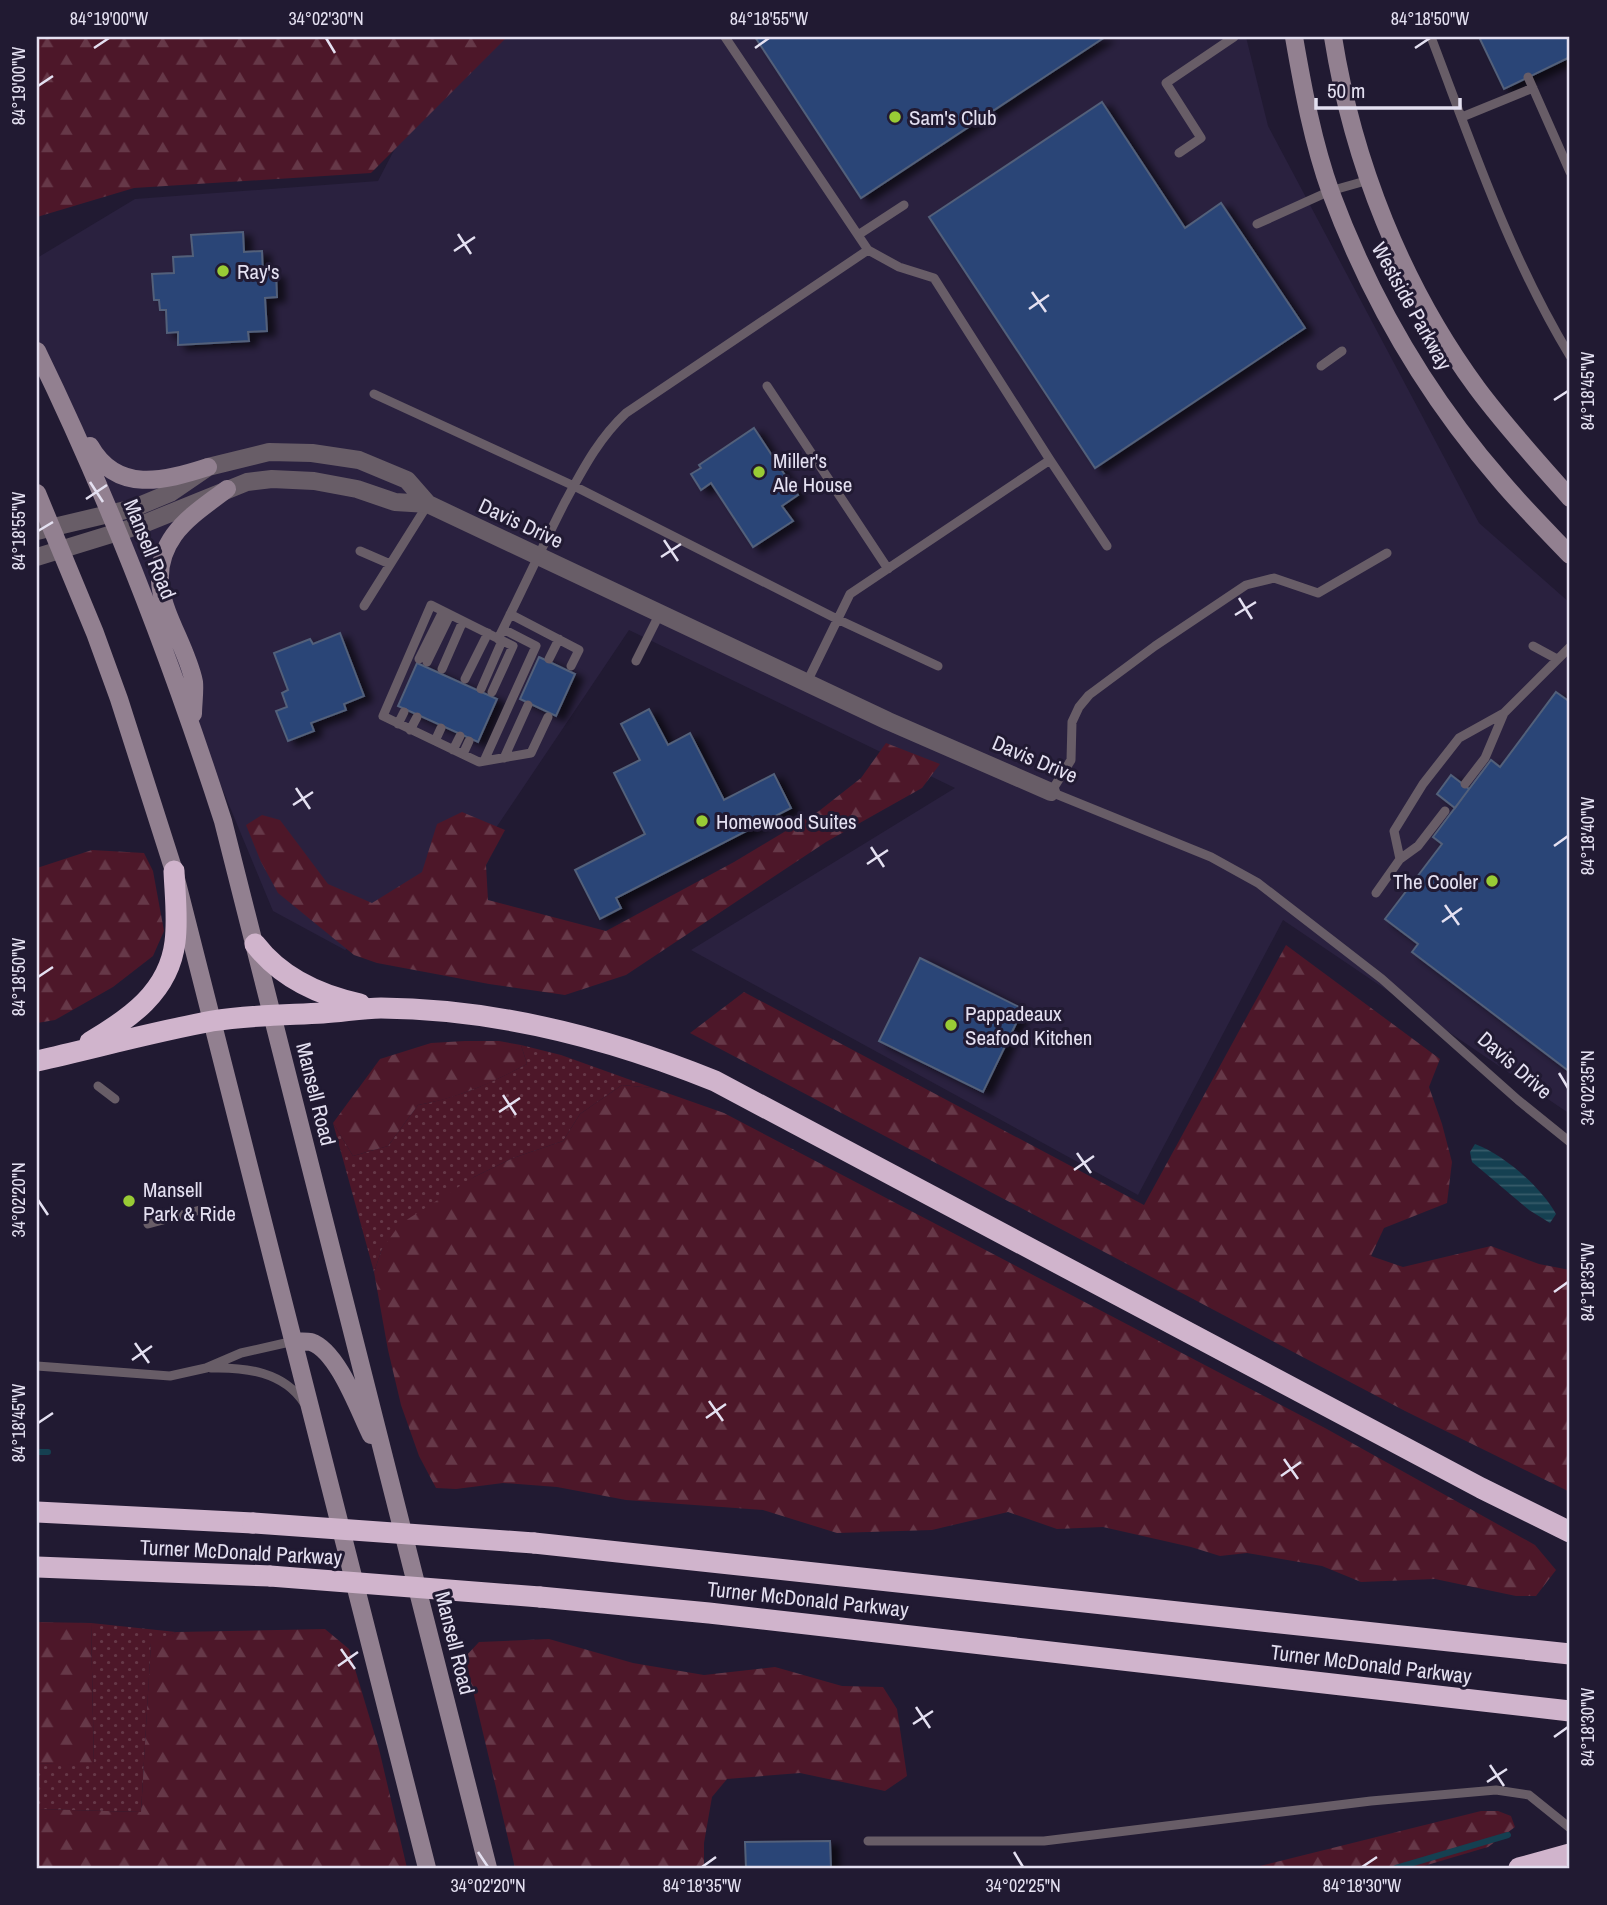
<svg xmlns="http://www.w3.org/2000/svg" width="1607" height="1905" viewBox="0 0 1607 1905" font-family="'Archivo Narrow',sans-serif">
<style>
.built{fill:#2a213f}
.green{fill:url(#green-dots)}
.forest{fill:url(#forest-firs)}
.water{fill:url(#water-rules)}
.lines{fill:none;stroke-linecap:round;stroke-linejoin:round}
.stream{stroke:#154051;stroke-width:6}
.building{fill:#2a4477;stroke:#52607a;stroke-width:2;filter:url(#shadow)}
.lane{stroke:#685d67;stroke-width:9}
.street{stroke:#685d67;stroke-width:18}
.secondary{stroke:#928090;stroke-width:18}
.highway{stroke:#d0b4cc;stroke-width:21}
.highway-bridge{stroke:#d0b4cc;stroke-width:21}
.ticks{fill:none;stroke:#e4e0f1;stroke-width:2.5}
.poi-dot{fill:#99cb35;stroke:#211a32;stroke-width:2.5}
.labels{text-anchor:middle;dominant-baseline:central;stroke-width:6;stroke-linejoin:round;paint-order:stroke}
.poi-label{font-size:21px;fill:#e4e0f1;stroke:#211a32;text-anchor:start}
.street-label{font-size:21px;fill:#e4e0f1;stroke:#211a32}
.neatline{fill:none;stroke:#e4e0f1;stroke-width:2.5}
.ticks-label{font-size:18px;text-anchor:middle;fill:#e4e0f1}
</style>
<defs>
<pattern id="green-dots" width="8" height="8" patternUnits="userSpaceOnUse" patternTransform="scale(1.75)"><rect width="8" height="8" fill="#4d1729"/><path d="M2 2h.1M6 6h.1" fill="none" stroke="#663848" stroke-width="1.8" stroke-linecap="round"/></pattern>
<pattern id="forest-firs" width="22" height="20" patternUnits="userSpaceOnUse" patternTransform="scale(1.75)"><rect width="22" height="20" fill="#4d1729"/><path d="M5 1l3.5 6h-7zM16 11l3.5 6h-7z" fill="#663848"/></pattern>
<pattern id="water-rules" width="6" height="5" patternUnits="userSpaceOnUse" patternTransform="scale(1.75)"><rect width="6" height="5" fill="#154051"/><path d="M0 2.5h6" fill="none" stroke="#375b6a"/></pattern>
<filter id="shadow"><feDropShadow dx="8" dy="4.5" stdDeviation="3.5" flood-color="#0009"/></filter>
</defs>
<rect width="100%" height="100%" fill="#211a32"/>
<path class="built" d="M453 37H1246L1268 126 1479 523 1570 603V1114L1283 920 1138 1195 691 950 955 788 629 630 471 865 345 950 273 911 37 342V258L135 199 378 181Z"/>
<path class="green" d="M521 1045 561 1055 653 1088 622 1085 580 1114 563 1141 513 1158 474 1177 382 1249 374 1272 333 1123 353 1156 388 1146 418 1105C458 1098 491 1083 527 1064Z
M91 1623 176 1632 151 1643 141 1812 37 1809V1763L94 1765Z"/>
<path class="forest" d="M37 37H507L371 173 134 188 37 217Z
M886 743 940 764 922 788 826 842 626 975 565 995 489 984 377 963 354 955 278 893 261 862 246 825 262 815 280 820 328 884 372 903 422 872 437 824 462 812 505 830 486 865 488 900 606 931 734 862 819 811 861 778Z
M92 850 144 853 153 871 164 931 153 956 113 987 55 1020 37 1023V868Z
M1286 945 1440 1059 1429 1087 1442 1124 1452 1162 1447 1203 1384 1228 1371 1256 1403 1267 1491 1246 1539 1264 1570 1270V1492L1405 1411 690 1033 744 992 1144 1205Z
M465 1041H499L521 1045 527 1064C492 1083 458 1098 418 1105L388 1146 353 1156 333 1123 380 1059 431 1043Z
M622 1085 653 1088 724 1113 1325 1428 1535 1545 1556 1570 1536 1596H1516L1435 1579 1361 1582 1322 1566 1247 1553 1220 1556 1191 1547 1103 1527 1057 1529 1008 1512 932 1530 837 1533 763 1510 626 1500 557 1487 503 1483 456 1489 436 1488 419 1456 401 1405 388 1350 374 1272 382 1249 400 1224 474 1177 513 1158 563 1141 580 1114Z
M37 1622 91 1623 94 1766 37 1763Z
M325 1629 349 1649 379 1749 407 1868H37V1809L141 1812 151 1642 176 1632Z
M549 1639 633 1663 704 1675 775 1667 842 1686 883 1687 897 1709 907 1776 885 1791 800 1773 727 1779 712 1797 704 1843V1868H515L465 1657 479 1642Z
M1481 1811H1498L1511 1816 1515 1827 1488 1847 1417 1868H1252Z"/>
<path class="water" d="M1475 1144C1503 1154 1541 1187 1556 1214L1550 1223 1529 1210 1472 1162 1470 1152Z"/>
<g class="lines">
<path class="stream" d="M37 1452H48
M1396 1868 1508 1835"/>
</g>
<path class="building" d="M755 37H1105L861 198Z
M1479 37H1570V57L1504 89Z
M1102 102 1185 228 1221 203 1305 328 1095 468 929 217Z
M243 232 244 252 262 251 263 274 276 273 277 297 265 298 267 331 248 332 249 341 178 345V332L167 333 166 310H160L159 300H154L152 274 174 273 173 257 193 256 191 235Z
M754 428 798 495 782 506 793 521 753 547 711 483 701 490 691 474 701 468 699 465Z
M340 633 364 696 344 704 346 710 311 723 314 731 288 741 276 711 287 707 282 693 288 690 274 653 310 639 313 644Z
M539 657 575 674 556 716 520 699Z
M417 663 497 699 478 742 398 706Z
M1556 692 1570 702V1072L1412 952 1418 944 1385 919 1442 844 1433 837 1491 760 1500 767Z
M649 709 668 745 690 733 724 800 774 774 791 808 616 898 621 908 600 919 575 870 645 834 614 773 640 760 621 724Z
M1451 775 1469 789 1455 808 1437 794Z
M920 958 1023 1009 983 1092 879 1041Z
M830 1841 831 1868H746L745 1842Z"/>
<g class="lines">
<path class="lane" d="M725 37 868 250 899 267 934 278 1050 460 1107 546
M1431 37C1473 147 1509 255 1570 356
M1528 77 1570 172
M1462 117 1533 88
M1179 153 1201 138 1166 83 1234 37
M1257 224 1330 191 1369 180
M858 235 904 205
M1321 366 1342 351
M767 386 888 569
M374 394 574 486 837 619 938 666
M360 551 390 564
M1387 553 1318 593 1274 578 1246 585 1155 646 1089 695 1079 707 1072 722 1071 760 1051 792 1211 857 1258 883 1382 979 1518 1100 1570 1142
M364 606 428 504
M510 614 579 650 571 666
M498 639C521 593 542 547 565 502 583 469 599 438 626 413L868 250
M1533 646 1557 659
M419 659 443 611
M549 659 559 639
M636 661 660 613
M427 662 450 615
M442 669 463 621
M465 679 488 633
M807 682 850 594 1050 460
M481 689 502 641
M492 692 513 646 431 605 383 716 479 762 531 753 548 717
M398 724 404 712
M410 730 417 717
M435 741 441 728
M453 750 460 736
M463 754 469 741
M504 758 528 705
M484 761 536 646 503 629
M1465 784 1485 758 1504 713
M1400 859 1418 846 1445 811
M1376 893 1400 859 1394 831 1423 784 1459 738 1504 713 1570 647
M98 1086 115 1099
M148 1224 200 1210
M37 1366 170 1376 206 1368 241 1353 294 1341
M211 1368C246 1367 284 1372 304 1403
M868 1841H1044L1371 1801 1496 1790 1529 1795 1570 1828"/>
<path class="street" d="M37 531 134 508 170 493 208 467 269 452 312 453 359 460 407 480 428 504
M37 557 141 525 247 482 272 479 314 481 357 489 395 502 428 504 888 721 1051 792"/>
<path class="secondary" d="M1294 37C1303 89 1313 143 1331 193 1370 298 1427 396 1501 481 1523 507 1547 531 1570 555
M1333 37C1353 162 1402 286 1477 388 1506 427 1538 462 1570 498
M37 351C111 503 171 660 223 821L488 1868
M90 446C117 494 164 481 208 467
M37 493 95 633 119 699 174 871 427 1868
M193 714C193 704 195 692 194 682 183 630 137 587 174 535 188 516 209 503 227 489
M294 1341C299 1342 306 1341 311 1342 338 1351 359 1411 371 1435"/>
<path class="highway" d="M255 944C281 978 318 995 360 1004
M90 1042C129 1019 169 992 175 942 178 919 175 895 174 871
M37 1061C95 1048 153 1032 212 1021 249 1015 286 1015 323 1013 342 1012 362 1008 381 1008 496 1009 609 1038 715 1081L1481 1488 1570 1532
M37 1512 253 1523
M534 1543 1570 1654
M37 1567 270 1576
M540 1597 709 1613 1570 1711
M1519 1868 1570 1854"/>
<path class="highway-bridge" d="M253 1523 534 1543
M270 1576 540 1597"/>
</g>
<path class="ticks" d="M326 38 335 53M94 48 109 38M755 48 769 38M1415 48 1430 38M38 86 53 76M458 234 471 254M454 251 475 237M1032 292 1046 312M1029 309 1049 295M1554 400 1568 391M90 482 103 502M86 499 107 485M38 531 53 522M664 540 678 561M661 557 681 544M1239 598 1252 619M1235 615 1256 602M296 788 310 809M293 805 313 792M1554 846 1568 836M871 847 884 867M867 864 888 850M1445 905 1459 925M1442 922 1462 908M38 977 53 967M1559 1073 1568 1088M503 1095 516 1115M499 1112 520 1098M1077 1153 1091 1173M1074 1170 1094 1156M38 1200 48 1215M1554 1292 1568 1282M135 1343 149 1363M132 1360 152 1346M709 1401 723 1421M706 1418 726 1404M38 1423 53 1413M1284 1459 1298 1479M1281 1476 1301 1462M341 1649 355 1669M338 1666 358 1652M916 1707 930 1728M913 1724 933 1711M1554 1737 1568 1727M1490 1765 1504 1786M1487 1782 1507 1769M478 1852 488 1867M1014 1852 1023 1867M702 1867 716 1857M1362 1867 1377 1857"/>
<g class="poi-dot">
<circle cx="895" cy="117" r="7"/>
<circle cx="223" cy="271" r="7"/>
<circle cx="759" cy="472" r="7"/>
<circle cx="702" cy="821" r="7"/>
<circle cx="1492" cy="881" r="7"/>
<circle cx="951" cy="1025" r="7"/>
<circle cx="129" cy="1201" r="7"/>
</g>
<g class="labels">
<g class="poi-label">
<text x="909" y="117">Sam's Club</text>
<text x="237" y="271">Ray's</text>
<text x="773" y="460">Miller's<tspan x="773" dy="24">Ale House</tspan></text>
<text x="716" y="821">Homewood Suites</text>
<text x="1478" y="881" text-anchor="end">The Cooler</text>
<text x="965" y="1013">Pappadeaux<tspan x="965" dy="24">Seafood Kitchen</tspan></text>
<text x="143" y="1189">Mansell<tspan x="143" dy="24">Park &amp; Ride</tspan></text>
</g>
<g class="street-label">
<text transform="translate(1412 306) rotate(61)">Westside Parkway</text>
<text transform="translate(521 523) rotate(25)">Davis Drive</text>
<text transform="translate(150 549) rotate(68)">Mansell Road</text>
<text transform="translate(1035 759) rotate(23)">Davis Drive</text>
<text transform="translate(1515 1065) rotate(41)">Davis Drive</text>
<text transform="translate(316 1094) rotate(76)">Mansell Road</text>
<text transform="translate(241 1552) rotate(3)">Turner McDonald Parkway</text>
<text transform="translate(808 1599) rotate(6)">Turner McDonald Parkway</text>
<text transform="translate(455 1643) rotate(76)">Mansell Road</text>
<text transform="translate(1371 1664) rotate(7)">Turner McDonald Parkway</text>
</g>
</g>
<rect width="1607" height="1905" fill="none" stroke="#211a32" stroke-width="77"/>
<path d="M1316 98v10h144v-10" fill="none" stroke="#e4e0f1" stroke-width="3.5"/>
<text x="1327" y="98" font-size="21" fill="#e4e0f1" stroke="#211a32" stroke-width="5" paint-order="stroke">50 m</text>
<rect x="38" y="38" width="1530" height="1829" class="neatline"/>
<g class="ticks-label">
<text x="109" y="25">84°19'00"W</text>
<text x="326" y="25">34°02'30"N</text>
<text x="769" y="25">84°18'55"W</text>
<text x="1430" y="25">84°18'50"W</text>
<text transform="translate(19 86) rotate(-90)" y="6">84°19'00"W</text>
<text transform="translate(1588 391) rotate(-90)" y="6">84°18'45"W</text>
<text transform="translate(19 531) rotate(-90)" y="6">84°18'55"W</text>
<text transform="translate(1588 836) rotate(-90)" y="6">84°18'40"W</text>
<text transform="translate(19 977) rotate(-90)" y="6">84°18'50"W</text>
<text transform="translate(1588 1088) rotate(-90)" y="6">34°02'35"N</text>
<text transform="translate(19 1200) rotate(-90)" y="6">34°02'20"N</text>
<text transform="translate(1588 1282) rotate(-90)" y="6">84°18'35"W</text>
<text transform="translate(19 1423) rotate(-90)" y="6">84°18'45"W</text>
<text transform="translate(1588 1727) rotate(-90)" y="6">84°18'30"W</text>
<text x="488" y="1892">34°02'20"N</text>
<text x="702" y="1892">84°18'35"W</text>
<text x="1023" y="1892">34°02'25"N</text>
<text x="1362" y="1892">84°18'30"W</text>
</g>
</svg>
